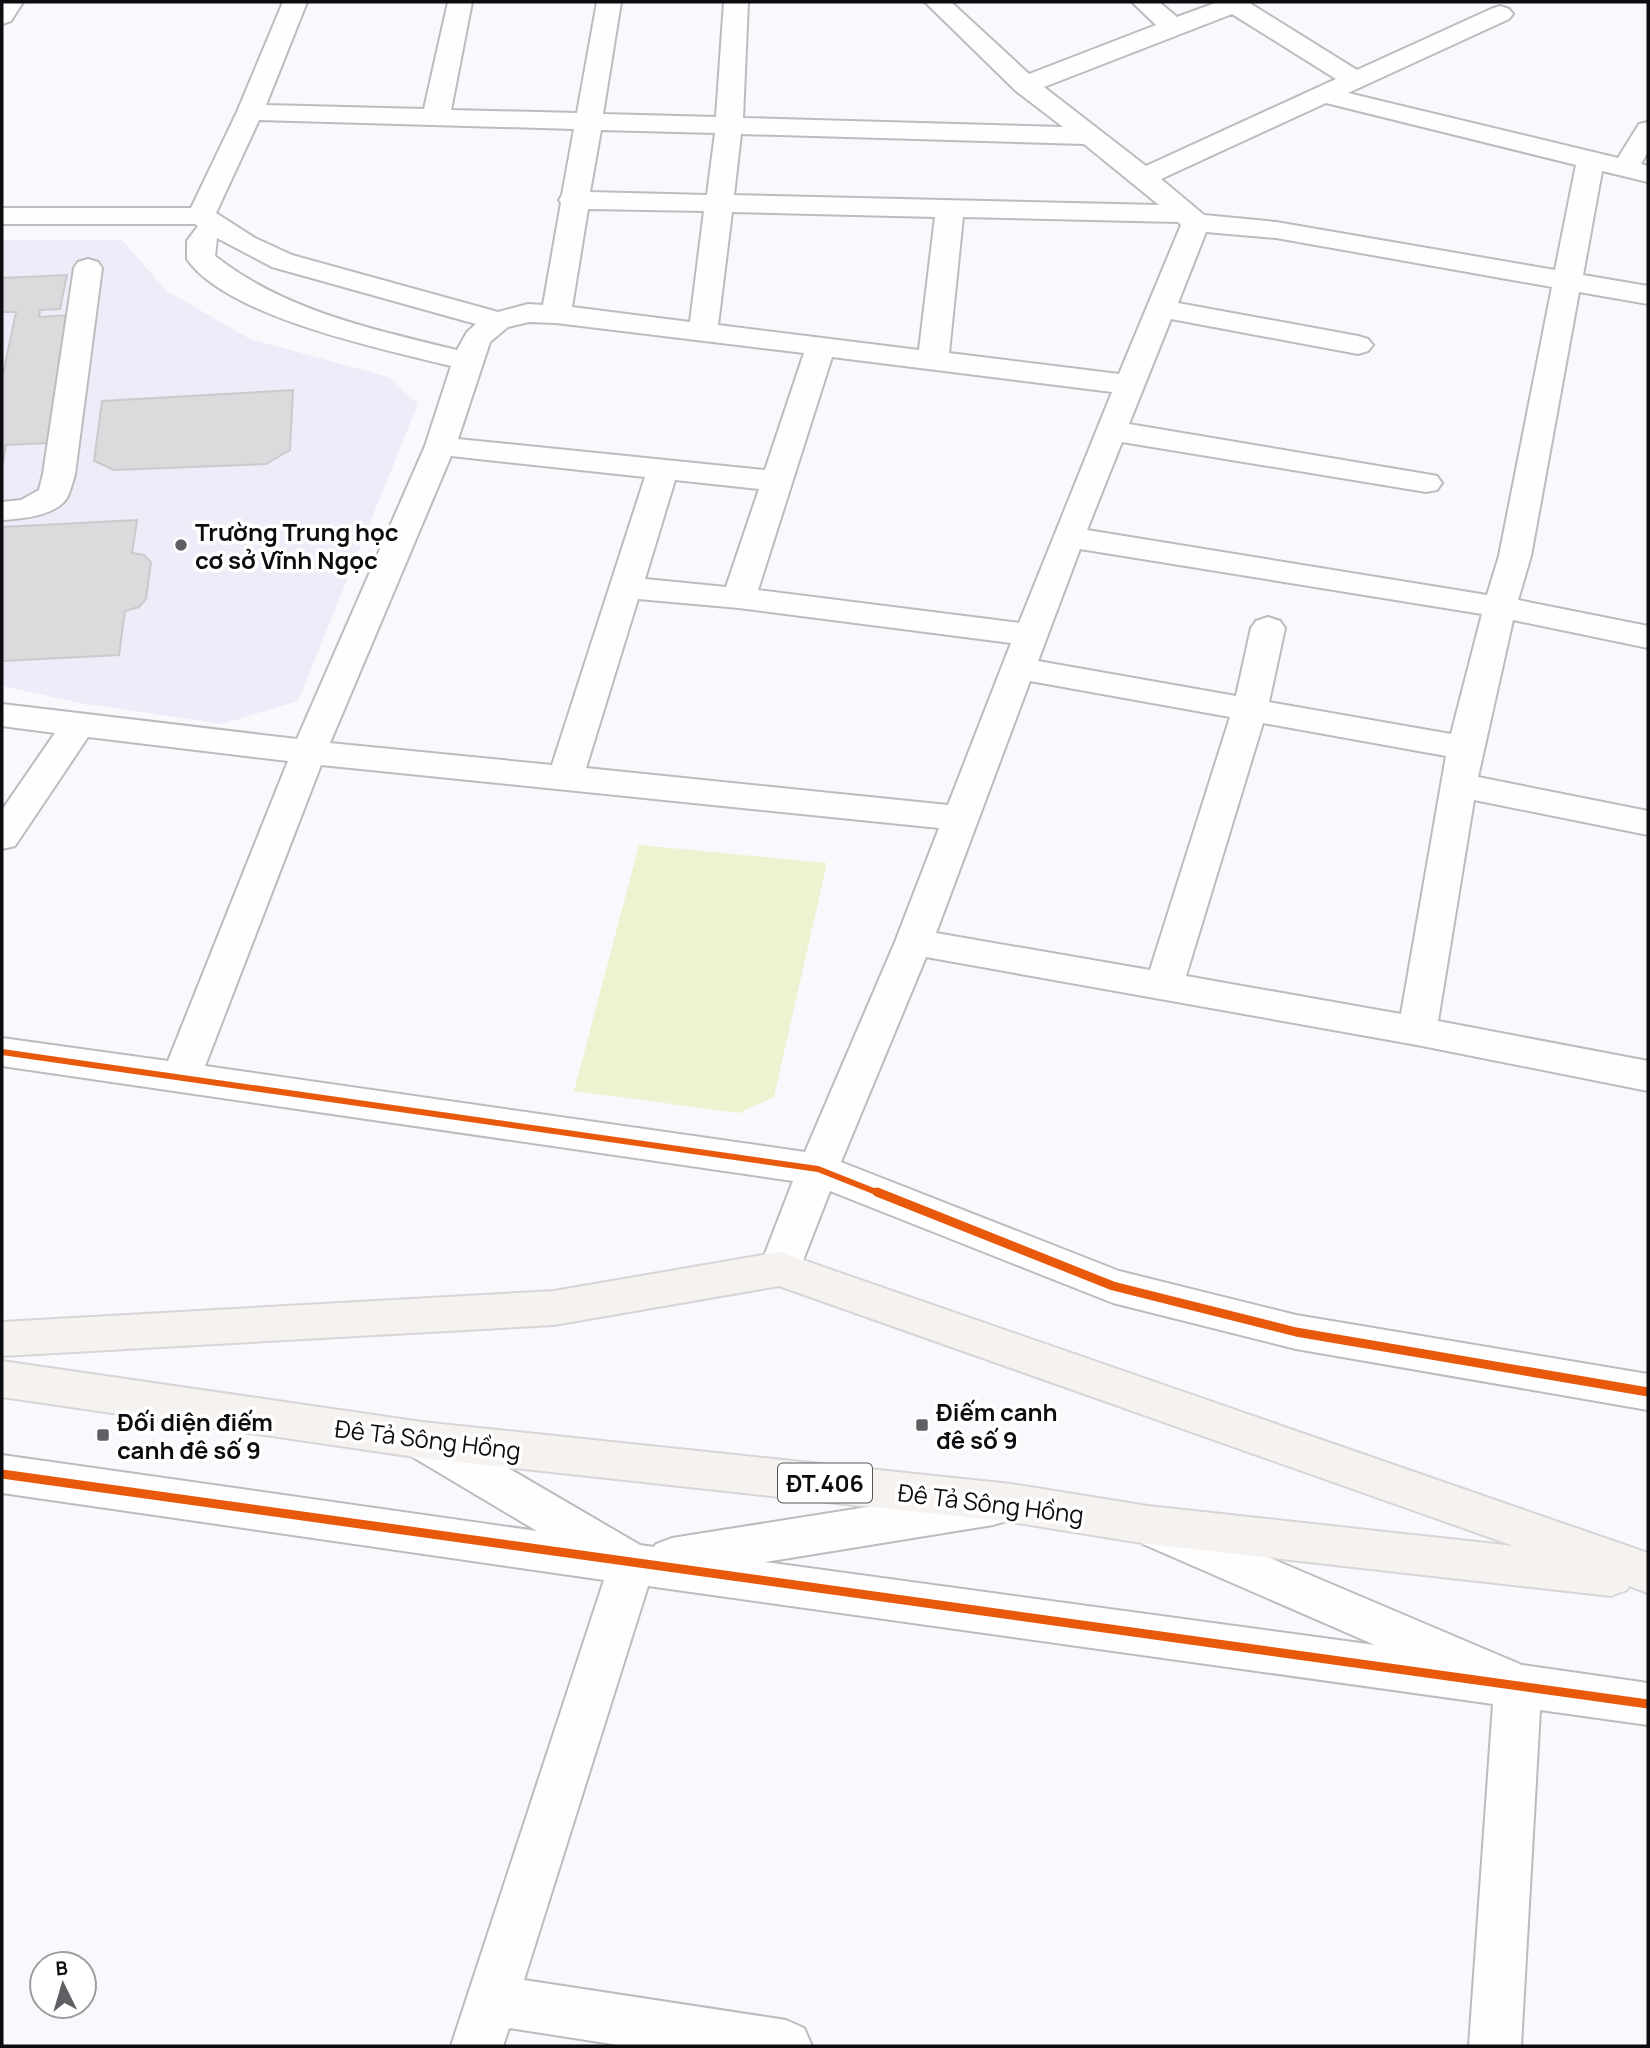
<svg xmlns="http://www.w3.org/2000/svg" width="1650" height="2048" viewBox="0 0 1650 2048" font-family="Manrope,sans-serif">
<style>
.built{fill:#ecedf8}
.green{fill:#ebf3d1}
.building{fill:#dbdadd;stroke:#cacacd;stroke-width:2}
.lines{fill:none;stroke-linecap:round;stroke-linejoin:round}
.minor-casing{stroke:#bcbcbf;stroke-width:4}
.major-casing{stroke:#d6d6d8;stroke-width:4}
.minor{fill:#fefeff;fill-rule:evenodd}
.major{fill:#f6f2ef;fill-rule:evenodd}
.cycleway-far1-casing{stroke:#fff;stroke-width:10}
.cycleway-casing{stroke:#fff;stroke-width:13}
.cycleway-far1{stroke:#e8590c;stroke-width:6}
.cycleway{stroke:#e8590c;stroke-width:9}
.poi-dot{fill:#5f6063;stroke:#fff;stroke-width:2.5}
.labels{text-anchor:middle;dominant-baseline:central;stroke-width:7;stroke-linejoin:round;paint-order:stroke}
.shield{fill:#fff;stroke:#555658;stroke-width:2}
.shield-label{font-size:23px;font-weight:bold;fill:#0c0d10}
.poi-label{font-size:24px;font-weight:bold;fill:#0c0d10;stroke:#fff;text-anchor:start}
.street-label{font-size:24px;fill:#0c0d10;stroke:#fff}
</style>
<rect width="100%" height="100%" fill="#f9f9fd"/>
<path class="built" d="M2 240H122L167 291 250 339 388 377 418 404 298 701 222 724 80 703 2 686Z"/>
<path class="green" d="M639 845 827 863 774 1097 739 1113 574 1091Z"/>
<path class="building" d="M67 275 60 309 40 310 39 317 71 315 48 443 6 445 2 468V379L16 312H2V278Z
M293 390 290 450 266 464 114 470 94 461 102 401Z
M137 520 132 553 144 555 151 562 146 599 139 607 125 611 119 655 2 661V527Z"/>
<g class="lines">
<defs>
<path id="minor" d="M2 2H23L11 21 2 24Z
M283 2H307L266 105 424 109 448 2H472L451 110 577 113 597 2H621L603 114 716 117 724 2H748L743 118 1063 127 1016 91 925 2H951L1029 74 1156 25 1132 2H1159L1177 17 1218 2H1252L1251 4 1357 70 1491 9 1500 6 1509 9 1513 14 1509 19 1348 93 1618 158 1639 124 1648 122V152L1641 164 1648 166V182L1602 171 1583 275 1648 286V304L1579 292 1531 556 1518 600 1648 626V648L1513 620 1478 777 1648 811V835L1474 800 1438 1021 1648 1061V1091L1417 1045 926 957 841 1162 1119 1271 1296 1315 1648 1374V1410L1296 1349 1113 1303 830 1191 795 1281 780 1286 765 1281 759 1269 793 1181 2 1066V1038L168 1061 288 761 88 737 15 846 2 849V810L55 733 2 726V704L297 739 425 446 451 366C383 349 227 317 187 259V241L198 226 195 224H2V208H191L237 112ZM1232 14 1336 79 1146 166 1044 87ZM1326 103 1576 165 1555 270 1276 222 1204 215 1161 179ZM259 120 574 129 562 195 559 200 561 203 543 305 528 304 498 312 292 255 255 238 216 213ZM601 130 715 133 707 195 590 192ZM741 134 1084 144 1159 205 734 195ZM588 209 704 211 690 322 572 307ZM732 212 935 217 919 350 718 325ZM963 217 1178 222 1181 225 1119 374 949 353ZM1206 232 1276 238 1552 287 1499 556 1487 595 1087 530 1122 442 1426 492 1437 490 1442 483 1437 476 1426 474 1129 424 1171 319 1358 354 1368 351 1373 345 1368 339 1358 336 1178 303ZM217 238 272 267 476 324 467 332 457 350C372 329 285 311 215 256ZM529 322 556 323 804 353 765 470 458 439 490 342 508 327ZM832 357 1112 392 1019 623 758 590ZM451 456 645 477 552 765 330 743ZM675 480 759 489 726 587 645 579ZM1080 549 1482 614 1451 734 1269 702 1285 628 1280 621 1268 617 1256 621 1251 628 1236 696 1038 661ZM638 599 739 608 1011 643 948 805 586 768ZM1030 681 1230 717 1150 970 936 933ZM1263 723 1446 756 1401 1014 1186 976ZM321 765 939 828 895 942 805 1152 205 1066Z
M88 259 98 262 102 268 75 474C73 481 71 489 68 496 58 516 21 519 2 520V502L21 500 39 490 43 474 74 268 78 262Z
M422 1422 438 1427 640 1545 654 1547 656 1544 672 1538 993 1487 1009 1492 1015 1506 1009 1520 993 1525 765 1562 1375 1645 1143 1544 1136 1530 1143 1516 1159 1511 1522 1665 1648 1683V1725L1540 1710 1521 2046H1469L1493 1704 648 1586 524 1980 786 2020 804 2028 812 2046H625L509 2028 503 2046H451L604 1580 2 1493V1455L537 1531 406 1453 400 1440 406 1427Z"/>
<path id="major" d="M780 1252 1648 1553V1593L1629 1586 1627 1590 1611 1596 1148 1544 1011 1522 422 1458 2 1397V1361L422 1422 1011 1484 1148 1506 1514 1546 779 1286 554 1325 2 1356V1322L554 1291Z"/>
</defs>
<use href="#minor" class="minor-casing"/>
<use href="#major" class="major-casing"/>
<use href="#minor" class="minor"/>
<use href="#major" class="major"/>
<defs>
<path id="cycleway-far1" d="M2 1052 818 1169 881 1194"/>
<path id="cycleway" d="M877 1192 1113 1286 1296 1332 1648 1392
M2 1474 1648 1704"/>
</defs>
<use href="#cycleway-far1" class="cycleway-far1-casing"/>
<use href="#cycleway" class="cycleway-casing"/>
<use href="#cycleway-far1" class="cycleway-far1"/>
<use href="#cycleway" class="cycleway"/>
</g>
<g class="poi-dot">
<circle cx="181" cy="545" r="7"/>
<rect x="915" y="1418" width="14" height="14" rx="3.5"/>
<rect x="96" y="1428" width="14" height="14" rx="3.5"/>
</g>
<g class="labels">
<rect class="shield" x="778" y="1463.5" width="94" height="39" rx="5"/>
<g class="shield-label">
<text x="825" y="1483">ĐT.406</text>
</g>
<g class="poi-label">
<text x="195" y="531">Trường Trung học<tspan x="195" dy="28">cơ sở Vĩnh Ngọc</tspan></text>
<text x="936" y="1411">Điếm canh<tspan x="936" dy="28">đê số 9</tspan></text>
<text x="117" y="1421">Đối diện điếm<tspan x="117" dy="28">canh đê số 9</tspan></text>
</g>
<g class="street-label">
<text transform="translate(428 1439) rotate(7)">Đê Tả Sông Hồng</text>
<text transform="translate(991 1503) rotate(7)">Đê Tả Sông Hồng</text>
</g>
</g>
<rect width="1650" height="2048" fill="none" stroke="#0c0d10" stroke-width="7"/>
<g transform="translate(63 1985) rotate(355)"><circle r="33" fill="#ffffff" stroke="#9e9e9f" stroke-width="2"/>
<path d="M0-5L12 26L0 18L-12 26Z" fill="#5f6063"/>
<text y="-10" font-size="19" font-weight="bold" text-anchor="middle" fill="#0c0d10">B</text>
</g>
</svg>
